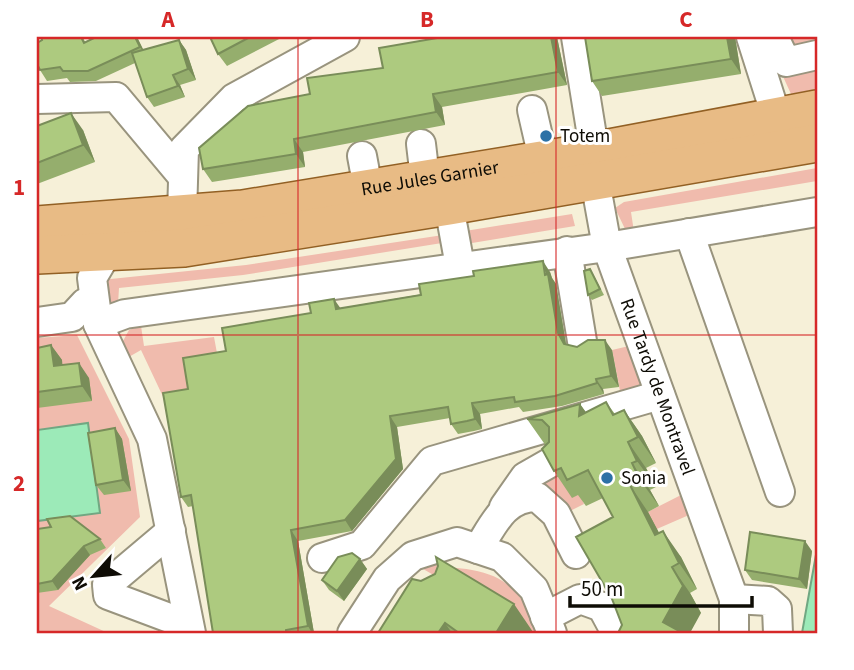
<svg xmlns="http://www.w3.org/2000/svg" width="854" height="670" viewBox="0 0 854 670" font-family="'Source Sans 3',sans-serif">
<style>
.green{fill:#f0bbad}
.water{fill:#9ceab8;stroke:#71a782;stroke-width:2}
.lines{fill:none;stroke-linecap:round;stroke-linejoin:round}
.minor-casing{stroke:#99947e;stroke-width:32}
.major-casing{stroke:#926024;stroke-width:40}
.minor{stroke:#fff;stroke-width:28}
.major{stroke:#e8bb85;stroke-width:37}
.wall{fill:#95ae6d}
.shaded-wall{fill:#798d59}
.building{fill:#adca7f;stroke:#798d59;stroke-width:2}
.grid{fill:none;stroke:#d62828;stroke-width:2;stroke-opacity:0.55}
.poi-dot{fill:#2c71a6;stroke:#fff;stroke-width:2.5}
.labels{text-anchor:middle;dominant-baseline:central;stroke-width:6;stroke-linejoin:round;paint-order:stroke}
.poi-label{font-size:19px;fill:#0e0c05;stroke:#fff;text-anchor:start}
.street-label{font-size:19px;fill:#0e0c05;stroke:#fff}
.neatline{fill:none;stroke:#d62828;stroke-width:2.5}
.grid-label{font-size:23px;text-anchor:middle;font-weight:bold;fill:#d62828}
</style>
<rect width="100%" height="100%" fill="#f6f0d8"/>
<path class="green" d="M765 37H817V89L791 94Z
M817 168V181L631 212 634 232 626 231 615 208 624 202Z
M572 214 575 226 466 244 465 231Z
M443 235 442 243 243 275 119 288 118 304 105 306 101 280 246 265Z
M141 326 144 346 214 337 219 364 195 399 166 403 141 350 127 358 123 341 129 330Z
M77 335 129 439 140 517 49 606 108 633 37 631V338Z
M629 346 643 386 620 391 612 350Z
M556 466 572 497 580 494 584 504 570 511 559 495 540 484Z
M683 494 689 515 565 569 622 525Z
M437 559C448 570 457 567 472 570 512 577 524 599 541 633H533L418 566Z"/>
<path class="water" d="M88 423 100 513 37 521V430Z
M817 549V633H802Z"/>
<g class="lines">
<defs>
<g id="minor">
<path d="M576 37 592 136"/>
<path d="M751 37 772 103"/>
<path d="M774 37 786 62 817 55"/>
<path d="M37 99 116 97 183 177"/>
<path d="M532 110 543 158"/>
<path d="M421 144 425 178"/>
<path d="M362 156 368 188"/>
<path id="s1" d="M592 164 607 247 734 599V633"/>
<path d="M189 230 182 214 184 149 234 98 345 37"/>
<path d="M689 233 780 492"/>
<path d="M108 251 92 278 98 324 152 439 191 633"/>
<path d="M567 251 582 341"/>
<path d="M460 266 449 206 460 192"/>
<path d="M37 322 72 317 85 303"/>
<path d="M98 324 125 314 607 247 817 212"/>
<path d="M504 507 525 477 553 461"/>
<path d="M171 531 107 585 108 595 188 625"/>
<path d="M478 549C494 524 504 497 537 497L556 514 576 554"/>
<path d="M322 558 362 545 432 461 660 395"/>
<path d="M734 599 768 601 777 609 778 633"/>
<path d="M545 617 580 599 602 607 616 633"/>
<path d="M352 633 387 579 413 556 457 542 502 557 534 589 552 633"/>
</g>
<g id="major">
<path id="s2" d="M37 225 243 209 572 155 817 109"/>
<path d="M37 255 184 248 449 206 817 143"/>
</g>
</defs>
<use href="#minor" class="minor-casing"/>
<use href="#major" class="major-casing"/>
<use href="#minor" class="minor"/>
<use href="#major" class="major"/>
</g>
<path class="wall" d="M83 37 85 42 137 37 143 50 179 40 186 50 196 80 180 85 185 97 154 107 147 97 135 63 96 81 70 82 67 78 47 81 40 70 42 40Z
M210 37H283L227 66 218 54Z
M557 37 567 85 442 107 445 125 303 152 305 167 212 182 203 169 310 94 383 68Z
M735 37 741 74 602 96 592 81Z
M37 126 83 130 95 162 37 184Z
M550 272 552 278 556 284 566 344 577 347 612 350 619 387 603 389 604 394 562 406 523 412 519 407 480 414 482 429 474 431 458 434 451 424 450 418 397 427 403 469 352 531 298 541 314 633H213L193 506 188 507 181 497 188 389 226 351 341 308Z
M593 274 604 295 592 300 588 295Z
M51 345 62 360V365L89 378 92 401 37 408V348Z
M606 402 615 414 624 410 642 436 656 463 646 468 656 487 650 490 659 506 648 512 659 533 681 557 697 589 690 593 701 613 622 625 613 517 603 498 586 506 578 495 572 498 554 471 546 446 527 419 580 404 586 413Z
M115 428 122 439 131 491 104 495 96 485Z
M37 529 100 539 106 548 90 555 58 590 37 593Z
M812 551 807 589 752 580 745 570Z
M360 559 367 569 344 601 329 590 322 580Z
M412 579 533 632V633H378Z"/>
<path class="shaded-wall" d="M135 37H137L147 57 140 47Z
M551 37H557L567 85 558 72Z
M727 37H735L741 74 731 59Z
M179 40 186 50 196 80 188 69Z
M173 75 180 85 185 97 178 86Z
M433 94 442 107 445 125 436 112Z
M71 113 83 130 95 162 83 145Z
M294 139 303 152 305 167 296 154Z
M543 261 550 272 552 278 556 284 566 344 571 354 558 333Z
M334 299 341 309H336Z
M605 340 612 350 619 387 611 376Z
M51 345 62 360 64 381 54 366Z
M79 363 89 378 92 401 82 386Z
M596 379 603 389 604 394 597 383Z
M472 403 480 414 482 429 475 419Z
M580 404 599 430 579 416Z
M624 410 642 436 656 463 638 437Z
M390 416 397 427 403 469 352 531 345 520Z
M115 428 122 439 131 491 123 480Z
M628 442 646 468 656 487 637 461Z
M632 463 650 490 659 506 640 480Z
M630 485 648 512 674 561 655 535Z
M291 530 298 541 314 633H312L308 626Z
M663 531 681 557 697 589 679 563Z
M805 541 812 551 807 589 799 579Z
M84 546 90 555 58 590 52 581Z
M360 559 367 569 344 601 337 591Z
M672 567 690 593 701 613 690 633H671L663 622Z
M514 604 533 632V633H496Z
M445 623 452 633H438Z"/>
<path class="building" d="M41 37H81L84 43 96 37H135L140 47 88 71H63L60 67 40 70 37 64V43L42 40Z
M210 37H250L218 54Z
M443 37H551L558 72 433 94 436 112 294 139 296 154 203 169 199 148 248 106 310 94 307 78 383 68 379 48Z
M585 37H727L731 59 592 81Z
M179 40 188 69 173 75 178 86 147 97 132 53Z
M71 113 83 145 37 163V126Z
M543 261 545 275 548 274 558 333 564 344 577 347 588 340H605L611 376 596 379 597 383 555 396 515 402 514 397 472 403 475 419 467 421 451 424 448 407 390 416 396 459 345 520 291 530 308 626 286 630V633H213L191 495 181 497 163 393 188 389 183 358 226 351 222 328 311 313 309 303 334 299 336 309 421 295 419 284 474 276 473 271Z
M590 269 600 289 588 295 584 271Z
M51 345 54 366 79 363 82 386 37 392V348Z
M606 402 613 415 624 410 638 437 628 442 637 461 632 463 640 480 630 485 655 535 663 531 679 563 672 567 683 586 663 622 683 633H618L622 625 612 599 576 537 613 517 588 470 567 480 561 468 554 471 542 449 549 442V427L542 420 527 419 580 404 579 416Z
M115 428 123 480 96 485 88 433Z
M70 516 100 539 84 546 52 581 37 584V529L51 527 47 519Z
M750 532 805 541 799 579 745 570Z
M352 553 360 559 337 591 322 580 338 557Z
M436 557 514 604 496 633H459L445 623 438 633H378L412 579 421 581 435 574 438 566Z"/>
<path class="grid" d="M298 37V633M556 37V633M37 335H817"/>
<g class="poi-dot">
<circle cx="546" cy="136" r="7"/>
<circle cx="607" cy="478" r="7"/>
</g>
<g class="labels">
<g class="poi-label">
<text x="560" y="136">Totem</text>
<text x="621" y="478">Sonia</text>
</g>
<g class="street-label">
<text stroke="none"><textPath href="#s2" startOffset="396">Rue Jules Garnier</textPath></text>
<text stroke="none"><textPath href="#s1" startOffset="233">Rue Tardy de Montravel</textPath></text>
</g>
</g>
<rect width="854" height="670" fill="none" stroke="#ffffff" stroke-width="77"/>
<g transform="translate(94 576) rotate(243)" stroke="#ffffff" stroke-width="5" paint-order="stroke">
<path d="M0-5L12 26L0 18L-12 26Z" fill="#0e0c05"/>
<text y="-10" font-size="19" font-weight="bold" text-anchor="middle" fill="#0e0c05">N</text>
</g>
<path d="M570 596v10h182v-10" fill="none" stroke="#0e0c05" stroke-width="3.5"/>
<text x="581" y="596" font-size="21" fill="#0e0c05" stroke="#ffffff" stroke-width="5" paint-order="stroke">50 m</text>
<rect x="38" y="38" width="778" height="594" class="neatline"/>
<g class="grid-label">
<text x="168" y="27">A</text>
<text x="427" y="27">B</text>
<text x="686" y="27">C</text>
<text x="19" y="195">1</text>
<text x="19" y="491">2</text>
</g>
</svg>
